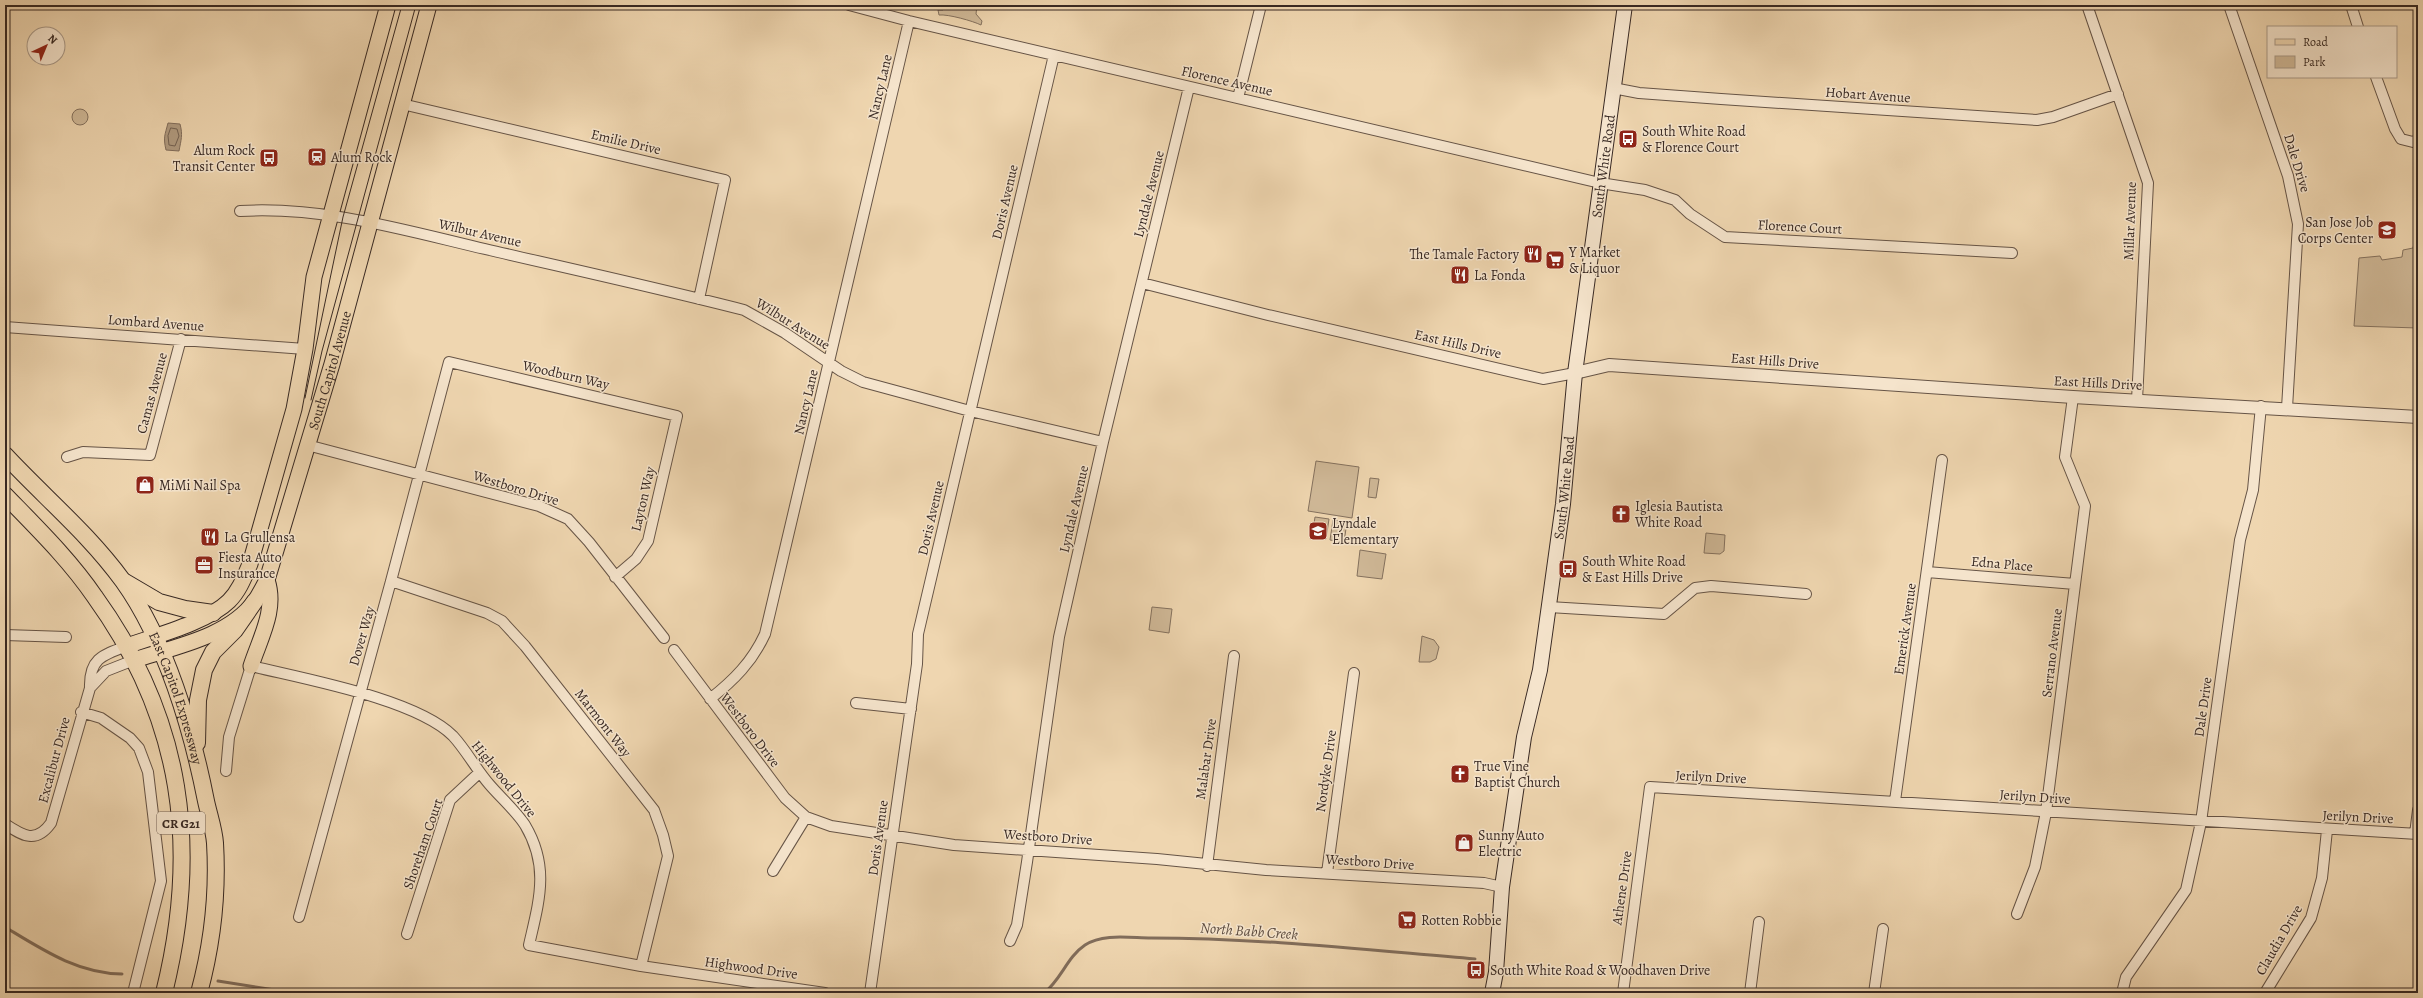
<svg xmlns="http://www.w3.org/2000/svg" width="2423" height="998" viewBox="0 0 2423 998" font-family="Alegreya,serif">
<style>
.green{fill:#d0b998;stroke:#84715e}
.water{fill:#b19b80;stroke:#816d5b}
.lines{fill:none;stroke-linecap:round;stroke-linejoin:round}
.shore{stroke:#746252;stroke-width:1}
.stream{stroke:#816d5b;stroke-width:3}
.minor-casing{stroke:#665446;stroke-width:12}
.tertiary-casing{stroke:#665446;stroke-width:14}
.secondary-casing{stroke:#382923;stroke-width:16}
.primary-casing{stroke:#382923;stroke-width:17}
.trunk-casing{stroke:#382923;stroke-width:18}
.minor{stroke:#f5e4cc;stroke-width:10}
.tertiary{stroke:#f5e4cc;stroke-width:12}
.secondary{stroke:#f5e4cc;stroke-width:14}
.primary{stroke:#efd6b0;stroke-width:15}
.trunk{stroke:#efd6b0;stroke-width:16}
.tram{stroke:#382923;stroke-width:1}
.labels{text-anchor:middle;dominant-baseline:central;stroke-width:3;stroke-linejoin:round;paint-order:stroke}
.shield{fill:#f5e4cc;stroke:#716156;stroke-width:1}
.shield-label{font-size:13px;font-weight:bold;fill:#382923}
.street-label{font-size:14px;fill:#382923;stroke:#f5e4cc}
.poi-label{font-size:14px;fill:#382923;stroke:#f5e4cc;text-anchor:start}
.water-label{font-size:15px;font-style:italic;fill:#5c4b3f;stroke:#f5e4cc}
</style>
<rect width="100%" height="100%" fill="#efd6b0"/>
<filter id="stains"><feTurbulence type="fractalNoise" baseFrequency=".005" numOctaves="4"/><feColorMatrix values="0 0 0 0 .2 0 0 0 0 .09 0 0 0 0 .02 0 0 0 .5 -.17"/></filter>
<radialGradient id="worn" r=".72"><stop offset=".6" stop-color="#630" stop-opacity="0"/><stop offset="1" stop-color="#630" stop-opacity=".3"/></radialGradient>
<path class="green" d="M948 5H977L976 14 982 21 981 25C973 21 948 14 939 15L938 10H943Z
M72 117a8 8 0 1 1 16 0a8 8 0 1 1-16 0Z
M2418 237V328L2354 326 2359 258 2380 256 2382 260 2402 257 2403 250 2413 248 2415 238Z
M1316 461 1359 467 1352 518 1308 511Z
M1370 478 1379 479 1376 498 1368 497Z
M1315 517 1329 519 1326 539 1312 537Z
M1333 520 1347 522 1344 542 1330 540Z
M1706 533 1725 535 1724 551 1720 554 1704 553Z
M1360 550 1386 554 1382 579 1357 576Z
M1152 607 1172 609 1169 633 1149 630Z
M1422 636 1434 640 1439 647 1436 659 1430 662H1419Z"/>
<path class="water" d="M168 123 180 124C183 135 181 140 179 151L166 150C163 137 165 135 168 123Z"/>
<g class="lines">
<path class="shore" d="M171 128 177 129 179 136 175 146 169 145 168 136Z"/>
<path class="stream" d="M5 927C43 950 77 973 122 974
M218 981 294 993
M1044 993C1061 980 1067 957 1085 945 1103 933 1131 938 1151 938 1259 938 1367 950 1475 959"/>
<defs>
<path id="minor" d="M849 5 909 21 1600 183 1645 190 1675 200 1690 214 1725 237 2012 253
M2087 5 2148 183 2137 400
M2229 5 2288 176 2298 224 2287 408
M2351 5 2358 27
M2376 77 2395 129 2401 139 2413 142 2418 140
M1613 88 1639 93 1721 99 2037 120 2053 117 2118 94
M1238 98 1261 5
M402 104 725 180 699 299
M240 211C323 206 404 230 485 249 571 269 658 288 744 310L785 333 841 371 863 382 970 411 1103 442
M1142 283 1268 315 1543 379 1575 373
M5 327 305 349
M307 445 539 506 568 519 589 542 664 638
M67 457 83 452 150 455 181 339
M1927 572 2075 584
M391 581 487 613 502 621 525 646 654 810 663 835 668 856 641 966
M1549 607 1664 614 1695 588 1711 586 1806 594
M5 635 66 637
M674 650 785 798 806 817 831 826 954 845 1157 859 1266 870 1484 883 1502 887
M90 688 106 671 134 660
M710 699C734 680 752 662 765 634L909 21
M856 703 911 709
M81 712 101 718 130 738 139 748 148 772 161 881 133 993
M226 771 229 737 251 666C304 679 416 699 453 736 466 750 476 769 489 784 500 797 516 811 525 825 550 867 539 901 529 945L641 966 825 993
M1895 801 1942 460
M5 824C23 836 36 844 51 823L90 688C89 659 102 655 127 646
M2415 834 2418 810
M1207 866 1234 656
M773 871 806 817
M1327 873 1354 673
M2017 914 2035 867 2046 812 2085 506 2065 457 2073 397
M299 917 391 581 449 362 677 416 648 541 636 559 615 577
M407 934 450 800 479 773
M1010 941 1017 925 1027 862 1059 637 1103 442 1189 87
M870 993 917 664 918 634 1054 55
M1623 993 1650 787 2418 834
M1750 993 1759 922
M1874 993 1883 929
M2122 993 2126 977 2186 890 2201 822 2240 540 2253 490 2261 406
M2265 993 2311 918 2322 878 2327 830"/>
<path id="tertiary" d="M1575 373 1609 365 2073 397 2418 417"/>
<g id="secondary">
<path id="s1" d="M1492 993 1496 972 1502 887 1524 737 1540 670 1563 504 1575 373 1625 5"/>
</g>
<g id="primary">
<path d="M127 646C155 636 208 622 229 601 239 591 244 578 250 564L294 409 305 349 314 277 388 5"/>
<path id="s2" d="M134 660C174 647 229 637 255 601 259 595 263 587 267 580L332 364 429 5"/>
<path d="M251 666C260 638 277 610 267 580"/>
</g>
<g id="trunk">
<path id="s3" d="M5 455C45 498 88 533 123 581 166 641 192 730 206 801 209 815 214 829 215 843 218 893 212 945 199 993"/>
<path d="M5 495C36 527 69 559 95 597 183 719 200 848 164 993"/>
<path d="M125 582 159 602 185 609 213 613"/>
<path d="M197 743 198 700 204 670 213 652 235 630 255 601"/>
</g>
</defs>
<use href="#minor" class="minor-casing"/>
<use href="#tertiary" class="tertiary-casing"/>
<use href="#secondary" class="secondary-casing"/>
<use href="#primary" class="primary-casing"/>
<use href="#trunk" class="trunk-casing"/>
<use href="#minor" class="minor"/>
<use href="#tertiary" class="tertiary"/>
<use href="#secondary" class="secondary"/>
<use href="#primary" class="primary"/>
<use href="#trunk" class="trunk"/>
<path class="tram" d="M305 398 343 217 402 5
M311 400 322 351 416 5"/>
</g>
<defs>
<symbol id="bus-square" viewBox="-11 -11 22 22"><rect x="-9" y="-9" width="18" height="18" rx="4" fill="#8f2418" stroke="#f5e4cc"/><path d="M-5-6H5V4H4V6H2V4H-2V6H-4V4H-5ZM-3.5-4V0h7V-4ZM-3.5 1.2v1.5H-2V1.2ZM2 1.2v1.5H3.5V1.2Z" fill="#fff"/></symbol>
<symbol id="station-square" viewBox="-11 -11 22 22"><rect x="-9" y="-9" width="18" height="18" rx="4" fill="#8f2418" stroke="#f5e4cc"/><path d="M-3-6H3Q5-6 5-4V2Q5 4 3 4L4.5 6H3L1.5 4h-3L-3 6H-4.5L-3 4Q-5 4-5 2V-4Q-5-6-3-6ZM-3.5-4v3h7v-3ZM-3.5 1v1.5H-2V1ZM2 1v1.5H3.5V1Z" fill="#fff"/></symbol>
<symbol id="school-square" viewBox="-11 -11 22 22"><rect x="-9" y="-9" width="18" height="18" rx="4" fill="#8f2418" stroke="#f5e4cc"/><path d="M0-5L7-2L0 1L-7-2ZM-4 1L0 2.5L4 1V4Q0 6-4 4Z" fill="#fff"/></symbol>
<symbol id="restaurant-square" viewBox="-11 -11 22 22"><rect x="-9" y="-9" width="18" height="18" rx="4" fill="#8f2418" stroke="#f5e4cc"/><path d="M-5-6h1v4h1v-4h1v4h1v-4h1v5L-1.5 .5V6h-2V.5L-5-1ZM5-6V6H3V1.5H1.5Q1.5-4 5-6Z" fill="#fff"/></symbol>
<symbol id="supermarket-square" viewBox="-11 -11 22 22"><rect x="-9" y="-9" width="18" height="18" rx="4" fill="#8f2418" stroke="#f5e4cc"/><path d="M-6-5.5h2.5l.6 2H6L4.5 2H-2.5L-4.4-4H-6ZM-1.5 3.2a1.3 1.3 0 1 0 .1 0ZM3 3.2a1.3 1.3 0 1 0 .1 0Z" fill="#fff"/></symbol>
<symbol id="shop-square" viewBox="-11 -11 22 22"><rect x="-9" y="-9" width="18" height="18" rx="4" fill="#8f2418" stroke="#f5e4cc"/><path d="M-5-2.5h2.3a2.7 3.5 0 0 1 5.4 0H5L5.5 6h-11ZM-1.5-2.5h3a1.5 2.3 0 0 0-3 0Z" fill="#fff"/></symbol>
<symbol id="church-square" viewBox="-11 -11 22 22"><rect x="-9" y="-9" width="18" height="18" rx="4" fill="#8f2418" stroke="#f5e4cc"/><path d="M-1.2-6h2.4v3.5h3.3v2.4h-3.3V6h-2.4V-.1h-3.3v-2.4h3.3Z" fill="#fff"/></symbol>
<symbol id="office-square" viewBox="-11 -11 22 22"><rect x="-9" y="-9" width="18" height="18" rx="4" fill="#8f2418" stroke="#f5e4cc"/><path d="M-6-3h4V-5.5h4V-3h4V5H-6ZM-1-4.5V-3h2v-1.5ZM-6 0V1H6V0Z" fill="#fff"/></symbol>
</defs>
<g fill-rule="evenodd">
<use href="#bus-square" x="1617" y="128" width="22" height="22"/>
<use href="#station-square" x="306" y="146" width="22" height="22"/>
<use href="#bus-square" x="258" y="147" width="22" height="22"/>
<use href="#school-square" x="2376" y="219" width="22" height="22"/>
<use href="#restaurant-square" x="1522" y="243" width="22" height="22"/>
<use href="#supermarket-square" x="1544" y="249" width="22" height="22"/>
<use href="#restaurant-square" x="1449" y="264" width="22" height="22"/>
<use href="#shop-square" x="134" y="474" width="22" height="22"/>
<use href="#church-square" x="1610" y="503" width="22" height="22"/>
<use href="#school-square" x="1307" y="520" width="22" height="22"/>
<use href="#restaurant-square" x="199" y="526" width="22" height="22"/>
<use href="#office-square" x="193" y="554" width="22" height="22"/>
<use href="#bus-square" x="1557" y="558" width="22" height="22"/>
<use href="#church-square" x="1449" y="763" width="22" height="22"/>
<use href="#shop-square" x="1453" y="832" width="22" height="22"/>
<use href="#supermarket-square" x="1396" y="909" width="22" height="22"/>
<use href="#bus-square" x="1465" y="959" width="22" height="22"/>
</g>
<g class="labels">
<rect class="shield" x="157" y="812" width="48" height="22" rx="3"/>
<g class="shield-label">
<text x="181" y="823">CR G21</text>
</g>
<g class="street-label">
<text transform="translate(1227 81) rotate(13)">Florence Avenue</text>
<text transform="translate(880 87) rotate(-77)">Nancy Lane</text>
<text transform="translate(1868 95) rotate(4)">Hobart Avenue</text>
<text transform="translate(626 142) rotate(13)">Emilie Drive</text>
<text transform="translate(2297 163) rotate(73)">Dale Drive</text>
<text stroke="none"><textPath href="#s1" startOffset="835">South White Road</textPath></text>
<text transform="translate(1149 194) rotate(-76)">Lyndale Avenue</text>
<text transform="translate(1005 202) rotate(-77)">Doris Avenue</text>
<text transform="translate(2130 221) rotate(-88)">Millar Avenue</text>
<text transform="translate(1800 227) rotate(3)">Florence Court</text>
<text transform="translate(480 233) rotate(13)">Wilbur Avenue</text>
<text transform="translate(156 323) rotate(4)">Lombard Avenue</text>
<text transform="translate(793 324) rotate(32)">Wilbur Avenue</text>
<text transform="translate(1458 344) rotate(13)">East Hills Drive</text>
<text transform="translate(1775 361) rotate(4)">East Hills Drive</text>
<text stroke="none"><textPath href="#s2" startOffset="380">South Capitol Avenue</textPath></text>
<text transform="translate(566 375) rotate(13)">Woodburn Way</text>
<text transform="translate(2098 383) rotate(3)">East Hills Drive</text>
<text transform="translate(152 393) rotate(-75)">Camas Avenue</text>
<text transform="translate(806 402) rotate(-77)">Nancy Lane</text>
<text transform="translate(516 488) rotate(17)">Westboro Drive</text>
<text stroke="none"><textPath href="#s1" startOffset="511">South White Road</textPath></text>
<text transform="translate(643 499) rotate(-77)">Layton Way</text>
<text transform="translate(1074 509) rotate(-77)">Lyndale Avenue</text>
<text transform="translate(931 518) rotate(-77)">Doris Avenue</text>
<text transform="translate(2002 564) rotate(5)">Edna Place</text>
<text transform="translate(1905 629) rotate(-82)">Emerick Avenue</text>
<text transform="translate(362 636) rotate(-74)">Dover Way</text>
<text transform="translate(2052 653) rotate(-83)">Serrano Avenue</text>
<text stroke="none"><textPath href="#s3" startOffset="302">East Capitol Expressway</textPath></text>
<text transform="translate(2203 707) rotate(-82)">Dale Drive</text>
<text transform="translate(603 723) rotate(52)">Marmont Way</text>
<text transform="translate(750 730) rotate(53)">Westboro Drive</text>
<text transform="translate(1206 759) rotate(-82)">Malabar Drive</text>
<text transform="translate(54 760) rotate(-75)">Excalibur Drive</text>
<text transform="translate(1326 771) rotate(-82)">Nordyke Drive</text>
<text transform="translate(1711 777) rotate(3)">Jerilyn Drive</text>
<text transform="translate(504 779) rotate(51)">Highwood Drive</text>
<text transform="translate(2035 797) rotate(4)">Jerilyn Drive</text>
<text transform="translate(2358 817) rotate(3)">Jerilyn Drive</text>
<text transform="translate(1048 837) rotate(4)">Westboro Drive</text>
<text transform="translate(878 838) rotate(-82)">Doris Avenue</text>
<text transform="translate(423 844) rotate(-71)">Shoreham Court</text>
<text transform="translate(1370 862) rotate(4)">Westboro Drive</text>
<text transform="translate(1622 888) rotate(-82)">Athene Drive</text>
<text transform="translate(2279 940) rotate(-60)">Claudia Drive</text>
<text transform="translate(751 968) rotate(8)">Highwood Drive</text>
</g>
<g class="poi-label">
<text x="1642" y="131">South White Road<tspan x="1642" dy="16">&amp; Florence Court</tspan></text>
<text x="255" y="150" text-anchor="end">Alum Rock<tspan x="255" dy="16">Transit Center</tspan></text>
<text x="331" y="157">Alum Rock</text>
<text x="2373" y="222" text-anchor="end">San Jose Job<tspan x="2373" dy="16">Corps Center</tspan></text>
<text x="1569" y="252">Y Market<tspan x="1569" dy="16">&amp; Liquor</tspan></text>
<text x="1519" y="254" text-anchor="end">The Tamale Factory</text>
<text x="1474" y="275">La Fonda</text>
<text x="159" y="485">MiMi Nail Spa</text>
<text x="1635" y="506">Iglesia Bautista<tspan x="1635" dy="16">White Road</tspan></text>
<text x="1332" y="523">Lyndale<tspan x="1332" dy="16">Elementary</tspan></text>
<text x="224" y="537">La Grullensa</text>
<text x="218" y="557">Fiesta Auto<tspan x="218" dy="16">Insurance</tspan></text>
<text x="1582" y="561">South White Road<tspan x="1582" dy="16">&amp; East Hills Drive</tspan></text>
<text x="1474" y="766">True Vine<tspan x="1474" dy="16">Baptist Church</tspan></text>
<text x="1478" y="835">Sunny Auto<tspan x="1478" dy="16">Electric</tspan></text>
<text x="1421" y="920">Rotten Robbie</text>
<text x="1490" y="970">South White Road &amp; Woodhaven Drive</text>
</g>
<g class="water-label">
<text transform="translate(1249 931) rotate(4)">North Babb Creek</text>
</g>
</g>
<rect width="2423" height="998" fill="none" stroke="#efd6b0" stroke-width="20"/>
<rect x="6" y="6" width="2411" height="986" fill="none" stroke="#382923" stroke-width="2"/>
<rect x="10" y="10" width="2403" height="978" fill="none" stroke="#382923"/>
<rect x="2267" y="26" width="130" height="52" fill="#f5e4cc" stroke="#a99988"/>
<rect x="2275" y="39" width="20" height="6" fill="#efd6b0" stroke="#a99988"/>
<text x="2303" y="46" font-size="12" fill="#382923">Road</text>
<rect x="2275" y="56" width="20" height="12" fill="#d0b998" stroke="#a99988"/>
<text x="2303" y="66" font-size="12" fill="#382923">Park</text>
<g transform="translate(46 46) rotate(44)"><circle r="19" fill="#f5e4cc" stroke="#a99988"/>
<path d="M0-3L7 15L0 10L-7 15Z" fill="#8f2418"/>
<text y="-6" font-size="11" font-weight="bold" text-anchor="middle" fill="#382923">N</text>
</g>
<rect width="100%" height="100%" filter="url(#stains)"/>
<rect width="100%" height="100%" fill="url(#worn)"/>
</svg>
